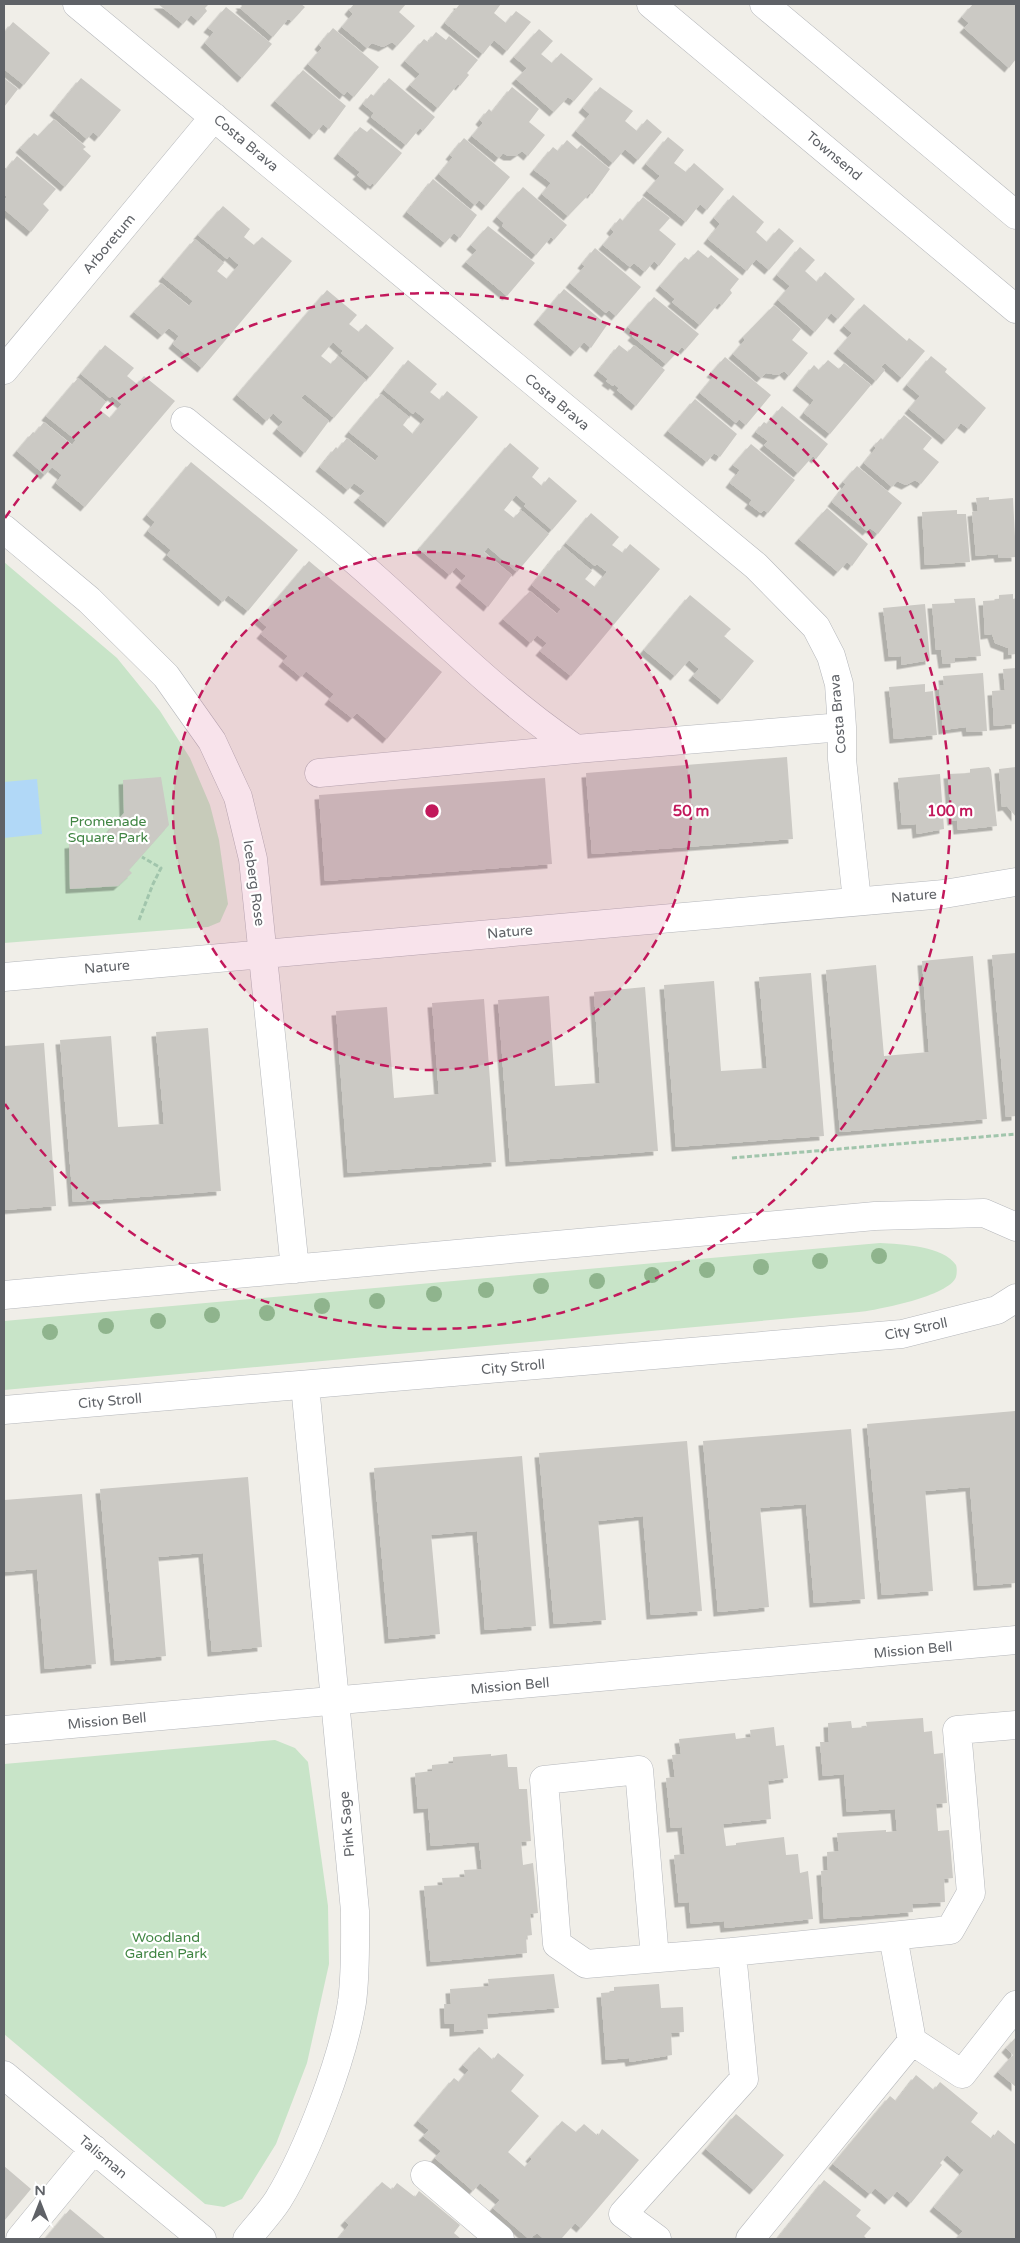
<svg xmlns="http://www.w3.org/2000/svg" width="1020" height="2243" viewBox="0 0 1020 2243" font-family="'Varela Round',sans-serif">
<style>
.green{fill:#c8e4c8}
.water{fill:#b1d8f7}
.building{fill:#cbc9c4;filter:url(#shadow)}
.lines{fill:none;stroke-linecap:round;stroke-linejoin:round}
.minor-casing{stroke:#b5b7bb;stroke-width:29}
.path{stroke:#a1c5ac;stroke-width:3;stroke-dasharray:5 2.5;stroke-linecap:butt}
.minor{stroke:#fff;stroke-width:28}
.tree{fill:#8fb48d}
.ring{fill:none;stroke:#c2185b;stroke-width:2.5;stroke-dasharray:9 6}
.labels{text-anchor:middle;dominant-baseline:central;stroke-width:4.5;stroke-linejoin:round;paint-order:stroke}
.street-label{font-size:14px;fill:#5f6267;stroke:#fff}
.park-label{font-size:14px;fill:#408543;stroke:#fff}
.centre{fill:#c2185b;stroke:#fff;stroke-width:2.5}
.ring-label{font-size:15px;text-anchor:middle;font-weight:bold;fill:#c2185b;stroke:#fff;stroke-width:4.5;stroke-linejoin:round;paint-order:stroke}
</style>
<defs>
<filter id="shadow"><feDropShadow dx="-4.5" dy="4.5" stdDeviation="0" flood-color="#0004"/></filter>
</defs>
<rect width="100%" height="100%" fill="#f0eee8"/>
<path class="green" d="M4 562 117 658 160 711 190 758 210 805 219 840 228 904 220 922 208 927 4 943Z
M880 1243C901 1244 944 1246 956 1265 957 1268 957 1273 956 1277 949 1296 878 1310 859 1312L4 1390V1321Z
M275 1740 295 1748 308 1762 328 1906 329 1964 307 2063 276 2144 242 2199 224 2207 205 2204 4 2034V1764Z"/>
<path class="water" d="M37 779 42 834 4 838V782Z"/>
<path class="building" d="M158 4H209L205 8 207 11 198 21 191 15 183 24Z
M240 4H301L305 7 292 21 288 19 273 37 240 8 242 6Z
M354 4H406L399 12 415 26 397 46 392 42 383 47 372 43 367 48 342 27 353 14 349 10Z
M457 4H501L494 13 506 23 516 11 531 22 507 51 494 40 483 54 445 23 459 5Z
M973 4H1016V59L1009 68 964 28 969 23 962 17Z
M226 7 272 44 242 78 205 43 214 32 208 28Z
M13 22 50 53 24 85 4 69V33Z
M333 28 379 67 354 97 347 91 344 95 308 64 322 48 319 45Z
M539 29 553 41 541 54 552 63 561 53 593 79 574 101 568 97 554 112 516 79 527 68 514 57Z
M436 32 446 40 449 36 478 60 467 73 469 75 460 86 458 84 438 108 410 85 420 74 405 61 424 39 428 42Z
M303 70 346 106 329 129 323 124 314 135 275 101Z
M4 78 18 89 4 107Z
M81 78 121 110 99 137 93 132 87 139 54 111Z
M389 78 435 117 423 131 420 128 406 145 371 117 374 113 363 104 371 94 374 96Z
M512 87 539 109 529 122 545 135 528 156 522 151 515 156H508L503 153 499 158 472 136 483 123 480 120 489 109 492 112Z
M600 87 633 111 625 121 637 131 647 119 662 132 638 160 625 149 613 163 576 131 590 114 583 108Z
M54 119 86 147 83 149 91 156 65 187 20 148 34 133 38 136Z
M360 127 367 132 371 128 402 153 375 185 372 183 370 186 357 175 360 172 338 154Z
M668 137 684 150 674 163 686 172 694 163 724 189 707 210 700 204 686 222 647 191 660 176 646 164Z
M464 138 510 177 486 206 479 200 475 205 439 174 453 157 450 155Z
M567 140 577 149 581 145 610 169 592 194 590 193 568 216 542 194 551 183 534 170 553 147 558 151Z
M17 156 56 189 43 204 49 210 31 232 4 209V200L7 197 4 194V167L7 169Z
M433 179 477 215 460 238 454 233 445 243 407 212Z
M523 187 567 225 554 240 551 237 536 255 502 226 504 223 497 217Z
M733 195 764 222 756 232 767 242 779 228 794 241 769 270 756 259 747 271 708 239 720 224 714 218Z
M643 197 670 218 659 230 676 244 659 266 654 261 645 272 634 263 630 267 603 245 614 232 611 229 620 218 623 221Z
M223 206 250 229 244 237 254 245 262 237 292 261 202 368 173 344 179 336 169 328 162 335 134 312 161 283 189 306 193 301 163 277 195 239 224 263 217 271 227 279 239 265 229 256 227 259 198 235Z
M488 226 535 263 507 296 466 262 477 250 471 245Z
M800 247 815 260 805 271 817 282 825 272 855 299 838 319 831 313 815 332 778 300 790 286 777 275Z
M595 248 641 287 616 316 609 310 606 313 570 283 585 266 582 264Z
M698 250 708 258 711 255 739 279 730 290 732 293 722 305 719 303 700 325 672 302 675 299 660 286 685 257 689 260Z
M564 289 607 325 591 348 584 342 575 352 538 320Z
M327 290 357 315 349 324 359 332 366 324 394 348 370 377 341 353 343 351 333 342 321 356 331 364 338 356 366 380 334 418 305 394 301 398 329 421 305 453 277 429 283 422 273 413 267 421 237 395Z
M654 297 699 334 685 350 682 347 666 364 632 336 635 333 628 327Z
M864 304 907 341 909 338 925 351 902 378 885 363 881 367 885 370 876 381 838 349 852 333 844 326Z
M774 305 801 329 792 340 808 353 789 376 784 371 778 375 766 373 761 378 733 354 745 340 743 337Z
M105 345 134 368 127 376 137 384 144 376 175 401 85 507 56 483 62 475 52 467 45 475 17 451 33 432 35 433 44 422 72 445 76 440 46 416 78 378 106 402 100 410 110 418 122 404 112 396 110 398 81 374Z
M619 345 628 352 634 345 665 370 636 406 617 390 619 388 614 384 613 386 606 381 608 379 598 371Z
M931 356 947 369 945 372 986 408 969 429 961 423 946 440 909 409 920 396 907 385Z
M725 357 771 395 746 425 739 419 736 423 700 393 715 375 711 373Z
M408 360 437 384 430 392 440 400 447 391 478 417 388 523 358 498 365 491 354 483 348 490 320 467 336 447 338 449 347 438 375 461 379 456 349 432 381 394 409 417 403 425 413 434 425 419 415 411 413 414 384 390Z
M828 360 839 369 844 363 871 385 830 434 804 413 814 400 797 386 814 365 819 370Z
M695 399 737 434 720 457 714 453 707 462 668 431Z
M782 406 828 444 816 459 813 456 798 473 764 445 768 441 756 432 764 422 767 424Z
M904 415 932 438 923 449 939 462 921 484 915 480 906 485 897 481 892 487 864 463 876 448 874 446 881 438 883 440Z
M510 443 539 468 532 477 542 486 549 477 577 501 552 530 524 506 526 504 516 495 504 510 514 518 521 510 549 534 517 572 488 547 484 552 512 575 488 607 460 583 466 576 456 567 450 575 419 549Z
M751 444 795 480 768 513 764 510 761 513 749 504 752 500 730 483 740 470 733 465Z
M191 462 298 550 248 611 228 595 223 602 167 555 171 550 148 531 155 522 147 515Z
M857 466 902 503 878 534 870 528 867 531 832 502 846 484 843 482Z
M989 497V500L1013 498 1016 557 999 558 998 554 976 556 972 512 978 511 976 498Z
M827 508 868 544 852 566 847 562 838 572 799 539Z
M957 510V514H966L970 562 925 565 922 512Z
M591 513 619 537 612 545 623 553 630 544 660 569 571 676 540 651 547 643 537 635 531 643 503 619 530 591 557 614 561 609 532 585 563 546 592 571 585 579 595 587 607 572 597 564 595 566 566 543Z
M309 561 442 672 387 739 357 713 352 718 329 700 334 694 306 671 301 677 283 662 288 656 261 634 267 627 259 620Z
M1013 594V599L1016 598V654L1008 655V648L995 643 992 634 985 635 983 601 999 600V595Z
M690 595 731 629 724 636 754 661 722 700 693 676 699 669 689 660 675 676 644 650Z
M975 598 981 656 955 658V663L943 664 941 650H936L932 604 955 603 954 599Z
M925 604 930 660 901 665V656L889 657 883 608Z
M1016 668V724L994 726 992 691 1005 690 1003 669Z
M983 673 987 731 967 732 966 727 943 730 939 685H944L943 676Z
M925 684V692L933 691 937 735 894 739 889 687Z
M787 757 793 839 592 854 586 773Z
M989 767 991 770 997 826 958 830 957 820 952 821 948 774 970 773V769Z
M1016 767V817L1007 806 1002 807 999 769Z
M940 774 944 829 917 834 916 824 902 825 898 778Z
M161 777 169 825 129 870 132 873 118 886 70 889 69 844 101 840 124 813 123 780Z
M545 778 552 864 325 881 319 795Z
M1016 953V1116L1006 1117 992 955Z
M973 956 987 1119 840 1132 826 970 876 965 884 1056 929 1052 922 961Z
M811 973 824 1136 676 1147 664 985 714 981 721 1071 767 1068 759 977Z
M645 987 658 1151 510 1162 498 1000 549 996 555 1086 600 1083 594 992Z
M484 999 496 1162 348 1173 336 1011 387 1007 394 1098 439 1094 432 1003Z
M208 1028 221 1191 73 1202 60 1040 111 1036 118 1127 164 1124 156 1032Z
M44 1043 56 1206 4 1210V1046Z
M1015 1411 1016 1583 978 1586 970 1487 925 1491 933 1591 882 1595 867 1424Z
M851 1429 865 1599 814 1603 806 1504 760 1508 769 1607 718 1612 703 1441Z
M687 1441 702 1611 651 1615 643 1516 598 1521 606 1620 554 1624 539 1453Z
M522 1456 536 1626 485 1630 477 1531 431 1535 440 1634 389 1639 374 1468Z
M248 1477 262 1647 212 1652 203 1553 158 1557 166 1656 115 1661 100 1489Z
M82 1494 96 1664 45 1669 37 1569 4 1572V1500Z
M923 1718 924 1732 932 1731 934 1754 943 1753 947 1803 936 1804 938 1831 949 1830 953 1878 944 1879 945 1902 912 1904 913 1912 824 1919 821 1871 828 1870 827 1852 839 1851 837 1833 886 1830V1832L897 1831 895 1809 847 1812 844 1774 823 1776 820 1742H829L828 1723 851 1721 852 1728 867 1727 866 1722Z
M774 1727 776 1746 784 1745 788 1778 768 1781 771 1819 723 1824 726 1846 736 1845V1843L784 1837 786 1855 798 1854 800 1873 808 1871 813 1919 725 1928 724 1921 691 1924 689 1902 679 1903 674 1855 685 1854 682 1827 671 1828 666 1778 675 1777 672 1755 681 1754 679 1739 735 1733 736 1739 751 1737 750 1730Z
M491 1754V1756L507 1754 508 1767H517L519 1789H527L531 1841 521 1842 523 1865 533 1863 538 1913 530 1914 532 1935 526 1936 527 1953 431 1962 424 1886 443 1885 442 1878 465 1877 464 1870 482 1869 479 1842 431 1846 428 1808 418 1809 415 1773 432 1771V1765L453 1763V1757Z
M554 1974 559 2008 487 2014 488 2029 454 2032V2024H445L444 2004H451L450 1989 489 1986 488 1979Z
M659 1984 661 2008 683 2007 684 2032 671 2033 672 2055 630 2062 629 2058 606 2060 601 1993 614 1992V1987Z
M1016 2037V2087L998 2072 1013 2055 1006 2048Z
M479 2047 493 2060 498 2053 524 2075 511 2091 539 2116 508 2152 525 2167 532 2159 530 2157 562 2121 576 2132 584 2124 598 2136 602 2129 639 2160 581 2228 575 2223 561 2239H544L537 2233 529 2239 493 2208 500 2200 480 2183 473 2191 435 2158 441 2151 423 2136 429 2130 418 2121 454 2078 459 2082 469 2070 463 2065Z
M916 2075 934 2090 940 2082 978 2113 971 2122 992 2139 998 2130 1016 2145V2239H956L963 2231 934 2207 964 2170 947 2155 940 2163 942 2165 911 2203 897 2191 889 2200 875 2188 870 2194 833 2164 890 2096 896 2101Z
M736 2114 784 2155 754 2190 706 2149Z
M4 2166 31 2189 4 2221Z
M824 2180 861 2210 856 2216 871 2228 864 2236 867 2239H777Z
M382 2182 392 2190 397 2183 415 2197 419 2191 460 2225 454 2233 461 2239H338L349 2225 345 2221Z
M70 2209 106 2239H45Z"/>
<g class="lines">
<defs>
<path id="minor" d="M77 4 756 566 816 627 831 656 839 684 842 727V759L857 901
M651 4 1016 309
M764 4 1016 215
M4 370 214 117
M185 421C248 473 314 523 375 578 440 636 503 700 576 749
M4 529 89 600 166 676 212 741 238 797 253 859 295 1269
M319 773 576 749 842 727
M4 977 944 894 1016 882
M4 1295 875 1216 984 1213 1016 1227
M4 1410 902 1334 997 1310 1016 1298
M4 1730 1016 1640
M893 1936 912 2041 962 2074 1016 2005
M655 1958 639 1770 544 1780 557 1944 586 1964 732 1952 950 1930 971 1893 957 1730 1016 1725
M4 2075 202 2239
M425 2175 500 2239
M20 2239 94 2149
M247 2239C257 2226 269 2214 278 2200 308 2151 343 2059 352 2002 356 1972 355 1941 355 1911L305 1385
M657 2239 623 2214 744 2079 732 1952
M750 2239 912 2041"/>
</defs>
<use href="#minor" class="minor-casing"/>
<path class="path" d="M139 920 153 884 161 868 142 857
M732 1158 1016 1134"/>
<use href="#minor" class="minor"/>
</g>
<g class="tree">
<circle cx="879" cy="1256" r="8"/>
<circle cx="820" cy="1261" r="8"/>
<circle cx="761" cy="1267" r="8"/>
<circle cx="707" cy="1270" r="8"/>
<circle cx="652" cy="1275" r="8"/>
<circle cx="597" cy="1281" r="8"/>
<circle cx="541" cy="1286" r="8"/>
<circle cx="486" cy="1290" r="8"/>
<circle cx="434" cy="1294" r="8"/>
<circle cx="377" cy="1301" r="8"/>
<circle cx="322" cy="1306" r="8"/>
<circle cx="267" cy="1313" r="8"/>
<circle cx="212" cy="1315" r="8"/>
<circle cx="158" cy="1321" r="8"/>
<circle cx="106" cy="1326" r="8"/>
<circle cx="50" cy="1332" r="8"/>
</g>
<circle cx="432" cy="811" r="259" fill="#c2185b" fill-opacity=".12"/>
<g class="ring">
<circle cx="432" cy="811" r="259"/>
<path d="M5 518A518 518 0 1 1 5 1104"/>
</g>
<g class="labels">
<g class="street-label">
<text transform="translate(246 143) rotate(40)">Costa Brava</text>
<text transform="translate(834 156) rotate(40)">Townsend</text>
<text transform="translate(109 244) rotate(-50)">Arboretum</text>
<text transform="translate(557 402) rotate(40)">Costa Brava</text>
<text transform="translate(838 714) rotate(-95)">Costa Brava</text>
<text transform="translate(254 883) rotate(82)">Iceberg Rose</text>
<text transform="translate(914 896) rotate(-5)">Nature</text>
<text transform="translate(510 932) rotate(-5)">Nature</text>
<text transform="translate(107 967) rotate(-5)">Nature</text>
<text transform="translate(916 1329) rotate(-12)">City Stroll</text>
<text transform="translate(513 1367) rotate(-5)">City Stroll</text>
<text transform="translate(110 1401) rotate(-5)">City Stroll</text>
<text transform="translate(913 1650) rotate(-5)">Mission Bell</text>
<text transform="translate(510 1686) rotate(-5)">Mission Bell</text>
<text transform="translate(107 1721) rotate(-5)">Mission Bell</text>
<text transform="translate(347 1824) rotate(-95)">Pink Sage</text>
<text transform="translate(103 2157) rotate(40)">Talisman</text>
</g>
<g class="park-label">
<text x="108" y="821">Promenade<tspan x="108" dy="16">Square Park</tspan></text>
<text x="166" y="1937">Woodland<tspan x="166" dy="16">Garden Park</tspan></text>
</g>
</g>
<circle cx="432" cy="811" r="8" class="centre"/>
<g class="ring-label">
<text x="691" y="816">50 m</text>
<text x="950" y="816">100 m</text>
</g>
<rect width="1020" height="2243" fill="none" stroke="#5f6267" stroke-width="10"/>
<g transform="translate(40 2203)" stroke="#ffffff" stroke-width="4" paint-order="stroke">
<path d="M0-4L9 19L0 12L-9 19Z" fill="#5f6267"/>
<text y="-8" font-size="14" font-weight="bold" text-anchor="middle" fill="#5f6267">N</text>
</g>
</svg>
